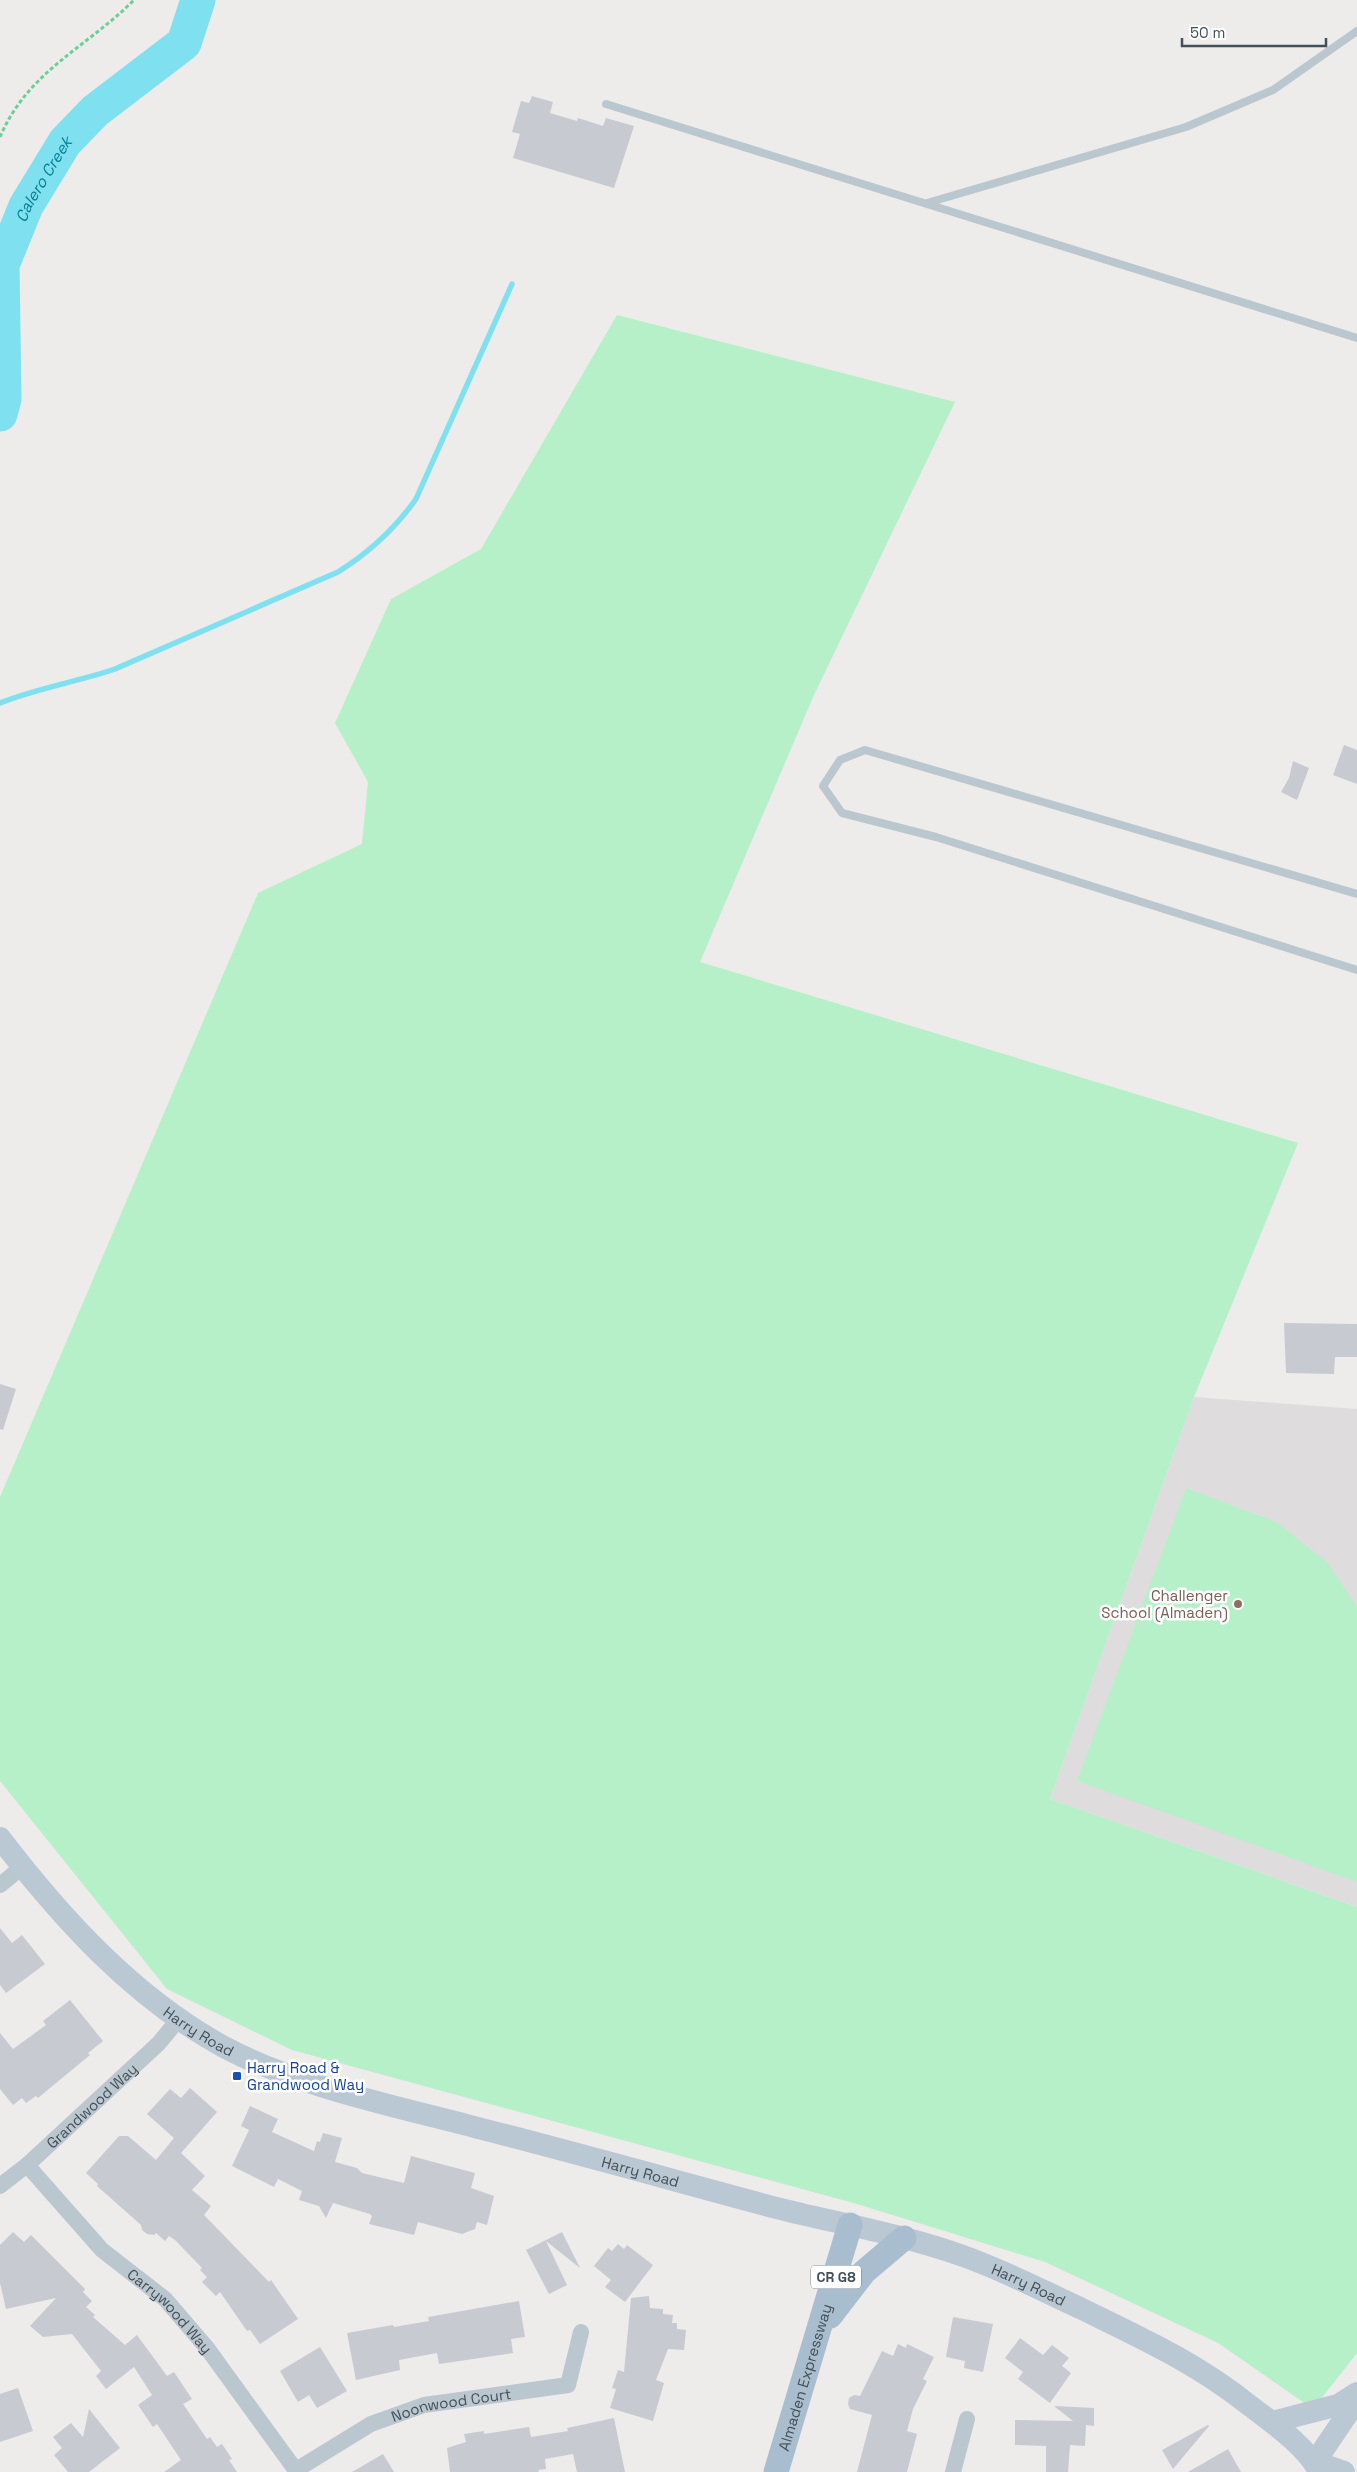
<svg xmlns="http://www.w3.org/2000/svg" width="1357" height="2472" viewBox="0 0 1357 2472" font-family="'Space Grotesk',sans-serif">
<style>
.education{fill:#dfdcdd}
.green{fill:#b5f0c8}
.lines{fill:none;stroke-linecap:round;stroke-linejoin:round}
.stream{stroke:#7fe0f0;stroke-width:5.5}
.river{stroke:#7fe0f0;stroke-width:35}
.building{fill:#c7cad1}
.path{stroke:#6bd098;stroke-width:3;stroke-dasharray:4 2.5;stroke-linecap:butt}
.lane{stroke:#bbc7cf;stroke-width:8}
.street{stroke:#bbc7cf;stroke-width:16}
.secondary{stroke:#bac8d4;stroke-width:22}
.primary{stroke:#a8bdcd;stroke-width:25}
.education-dot{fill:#8d6e63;stroke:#fff;stroke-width:2}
.transit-dot{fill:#1a4fb4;stroke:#fff;stroke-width:2}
.labels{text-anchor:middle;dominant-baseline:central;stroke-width:5;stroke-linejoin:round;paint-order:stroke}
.shield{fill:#fff;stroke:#7b848b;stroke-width:1}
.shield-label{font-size:14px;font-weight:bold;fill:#435059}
.education-label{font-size:15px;fill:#785e54;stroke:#fff;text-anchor:end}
.street-label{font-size:15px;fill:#435059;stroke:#fff}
.transit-label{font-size:15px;fill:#164399;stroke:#fff;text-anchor:start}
.water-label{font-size:16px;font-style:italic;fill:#068094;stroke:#fff}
</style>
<rect width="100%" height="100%" fill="#eeebeb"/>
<path class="education" d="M1194 1397 1357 1409V1907L1050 1799Z"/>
<path class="green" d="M617 315 955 402 814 695 700 962 1298 1143 1194 1397 1050 1799 1357 1907V2353L1313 2409 1218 2343 1045 2262 857 2204 292 2050 167 1989 0 1781V1497L258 893 362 844 368 782 335 723 391 599 481 549Z
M1186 1488 1276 1522 1327 1562 1357 1607V1882L1077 1781Z"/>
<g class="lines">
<path class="stream" d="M0 703C37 688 77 682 115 669L338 572C370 552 394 530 416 499L512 284"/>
<path class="river" id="s1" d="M0 414 4 399 2 265 26 206 65 142 95 111 184 43 198 0"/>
</g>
<path class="building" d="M532 96 553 102 550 113 577 121 578 118 603 126 606 118 634 126 614 188 513 158 520 134 512 132 521 101 529 103Z
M1344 745 1357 750V784L1333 775Z
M1293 761 1309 768 1297 800 1281 792 1289 778Z
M1284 1323 1357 1324V1357H1335L1334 1374 1286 1373Z
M0 1384 16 1389 3 1430 0 1429Z
M0 1928 12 1943 22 1935 45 1964 6 1993 0 1985Z
M70 2000 103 2041 88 2053 90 2055 38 2098 36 2096 26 2103 22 2098 13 2105 0 2089V2033L13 2049 46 2025 43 2021Z
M190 2088 217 2112 181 2153 205 2176 192 2190 211 2206 204 2215 269 2282 271 2280 298 2319 260 2344 250 2330 247 2331 220 2292 216 2296 202 2282 207 2277 200 2270 202 2268 175 2240 169 2236 165 2241 156 2233 154 2235 147 2234 142 2230 141 2225 97 2186 98 2184 86 2173 119 2136H128L156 2160 174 2138 147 2114 170 2089 181 2098Z
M250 2106 278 2119 272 2132 314 2151 317 2141 320 2142 323 2133 342 2138 335 2162 357 2168 362 2173 404 2183 411 2156 475 2173 471 2188 494 2196 487 2225 477 2222 475 2229 462 2234 418 2222 414 2235 369 2224 372 2216 370 2214 333 2203 326 2218 319 2206 299 2200 302 2191 278 2179 274 2187 232 2166 249 2130 241 2126Z
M13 2232 24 2242 31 2235 85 2289 83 2292 92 2301 86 2307 95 2315 93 2317 125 2345 137 2335 167 2376 174 2372 192 2399 183 2404 207 2439 210 2437 217 2447 222 2444 232 2459 229 2460 237 2472H164L181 2460 157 2424 153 2427 138 2405 152 2395 134 2367 106 2389 96 2376 101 2371 72 2334 43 2337 30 2326 56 2298 6 2309 0 2283V2245Z
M562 2232 580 2268 546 2241 567 2285 549 2294 526 2250Z
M618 2244 624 2249 627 2245 653 2265 625 2302 605 2287 611 2280 594 2266 608 2248 612 2251Z
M649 2296 650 2308 663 2309V2314L673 2315 672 2323H677V2329L686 2330 684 2350 668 2349 656 2380 664 2383 653 2421 610 2408 616 2389 612 2388 618 2370 624 2372 631 2298Z
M519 2301 525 2337 511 2339 513 2353 439 2364 437 2353 399 2360 400 2370 356 2380 347 2333 393 2325 394 2327 429 2321 428 2317Z
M953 2317 993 2324 983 2372 964 2368 965 2361 946 2357Z
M1020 2338 1043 2355 1052 2345 1069 2358 1062 2366 1071 2373 1050 2403 1018 2379 1023 2372 1005 2358Z
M898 2344 906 2348 907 2344 934 2357 923 2379 927 2381 913 2409 907 2431 917 2434 907 2472H857L872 2415 850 2409 848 2404 849 2398 854 2395 860 2396 882 2351 893 2356Z
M320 2347 347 2391 317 2408 309 2395 298 2402 280 2371Z
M18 2388 33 2431 0 2442V2394Z
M1054 2406 1094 2408V2426L1086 2425 1085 2446 1070 2445 1068 2472H1046V2446L1015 2445V2420L1073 2421Z
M89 2409 120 2448 89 2472H68L54 2455 62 2448 53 2437 71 2423 83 2437Z
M614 2418 625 2472H577L573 2454 545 2459 546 2469 538 2470 539 2472H450L447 2448 466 2442 464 2434 484 2431V2434L529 2427 531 2437 568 2431 567 2428Z
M1208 2425 1209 2426 1173 2469 1162 2450Z
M1228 2449 1241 2472H1188Z
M383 2454 394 2472H352Z"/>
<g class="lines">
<path class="path" d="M0 137C28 71 86 48 134 0"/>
<path class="lane" d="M606 104 1357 338
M927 203 1186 127 1273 90 1357 31
M1357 894 865 750 840 760 823 786 842 813 936 837 1357 970"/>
<g class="street">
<path d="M0 1885 22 1867"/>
<path id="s2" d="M27 2165 102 2250 165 2299 207 2348 297 2472"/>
<path id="s3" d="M0 2186 27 2165 159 2043 178 2020"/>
<path id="s4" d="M296 2470 371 2424 424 2405 568 2385 581 2332"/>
<path d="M953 2472 967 2419"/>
</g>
<g class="secondary">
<path id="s5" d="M0 1838C62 1919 134 1998 224 2047 299 2087 400 2107 482 2129 580 2154 676 2181 773 2207 836 2223 901 2234 963 2256 1003 2270 1041 2290 1080 2308 1141 2338 1195 2362 1249 2405 1271 2422 1308 2447 1319 2472"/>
<path d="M1272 2422 1338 2405 1357 2393"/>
<path d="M1315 2462 1357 2400"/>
<path d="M1315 2462 1344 2472"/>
</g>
<g class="primary">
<path d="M830 2316 864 2272 904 2238"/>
<path id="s6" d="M776 2472 850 2225"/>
</g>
</g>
<circle class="education-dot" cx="1238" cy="1604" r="5"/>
<rect class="transit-dot" x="232" y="2071" width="10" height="10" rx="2.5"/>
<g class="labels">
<rect class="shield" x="811" y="2265.5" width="50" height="23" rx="4"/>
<g class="shield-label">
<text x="836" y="2277">CR G8</text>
</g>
<g class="education-label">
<text x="1228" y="1595">Challenger<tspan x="1228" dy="17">School (Almaden)</tspan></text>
</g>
<g class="street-label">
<text stroke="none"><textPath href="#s5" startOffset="279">Harry Road</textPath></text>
<text stroke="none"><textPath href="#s3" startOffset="122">Grandwood Way</textPath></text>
<text stroke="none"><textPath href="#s5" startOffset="744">Harry Road</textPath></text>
<text stroke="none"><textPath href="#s5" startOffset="1149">Harry Road</textPath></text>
<text stroke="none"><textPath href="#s2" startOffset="205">Carrywood Way</textPath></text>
<text stroke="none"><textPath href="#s6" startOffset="99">Almaden Expressway</textPath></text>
<text stroke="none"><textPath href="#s4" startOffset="171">Noonwood Court</textPath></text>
</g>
<g class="transit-label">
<text x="247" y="2067">Harry Road &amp;<tspan x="247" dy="17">Grandwood Way</tspan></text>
</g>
<g class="water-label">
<text stroke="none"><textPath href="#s1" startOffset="245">Calero Creek</textPath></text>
</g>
</g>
<path d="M1182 38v8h144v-8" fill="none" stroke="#435059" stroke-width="2.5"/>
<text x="1190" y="38" font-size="15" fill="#435059" stroke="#ffffff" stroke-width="4" paint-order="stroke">50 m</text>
</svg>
